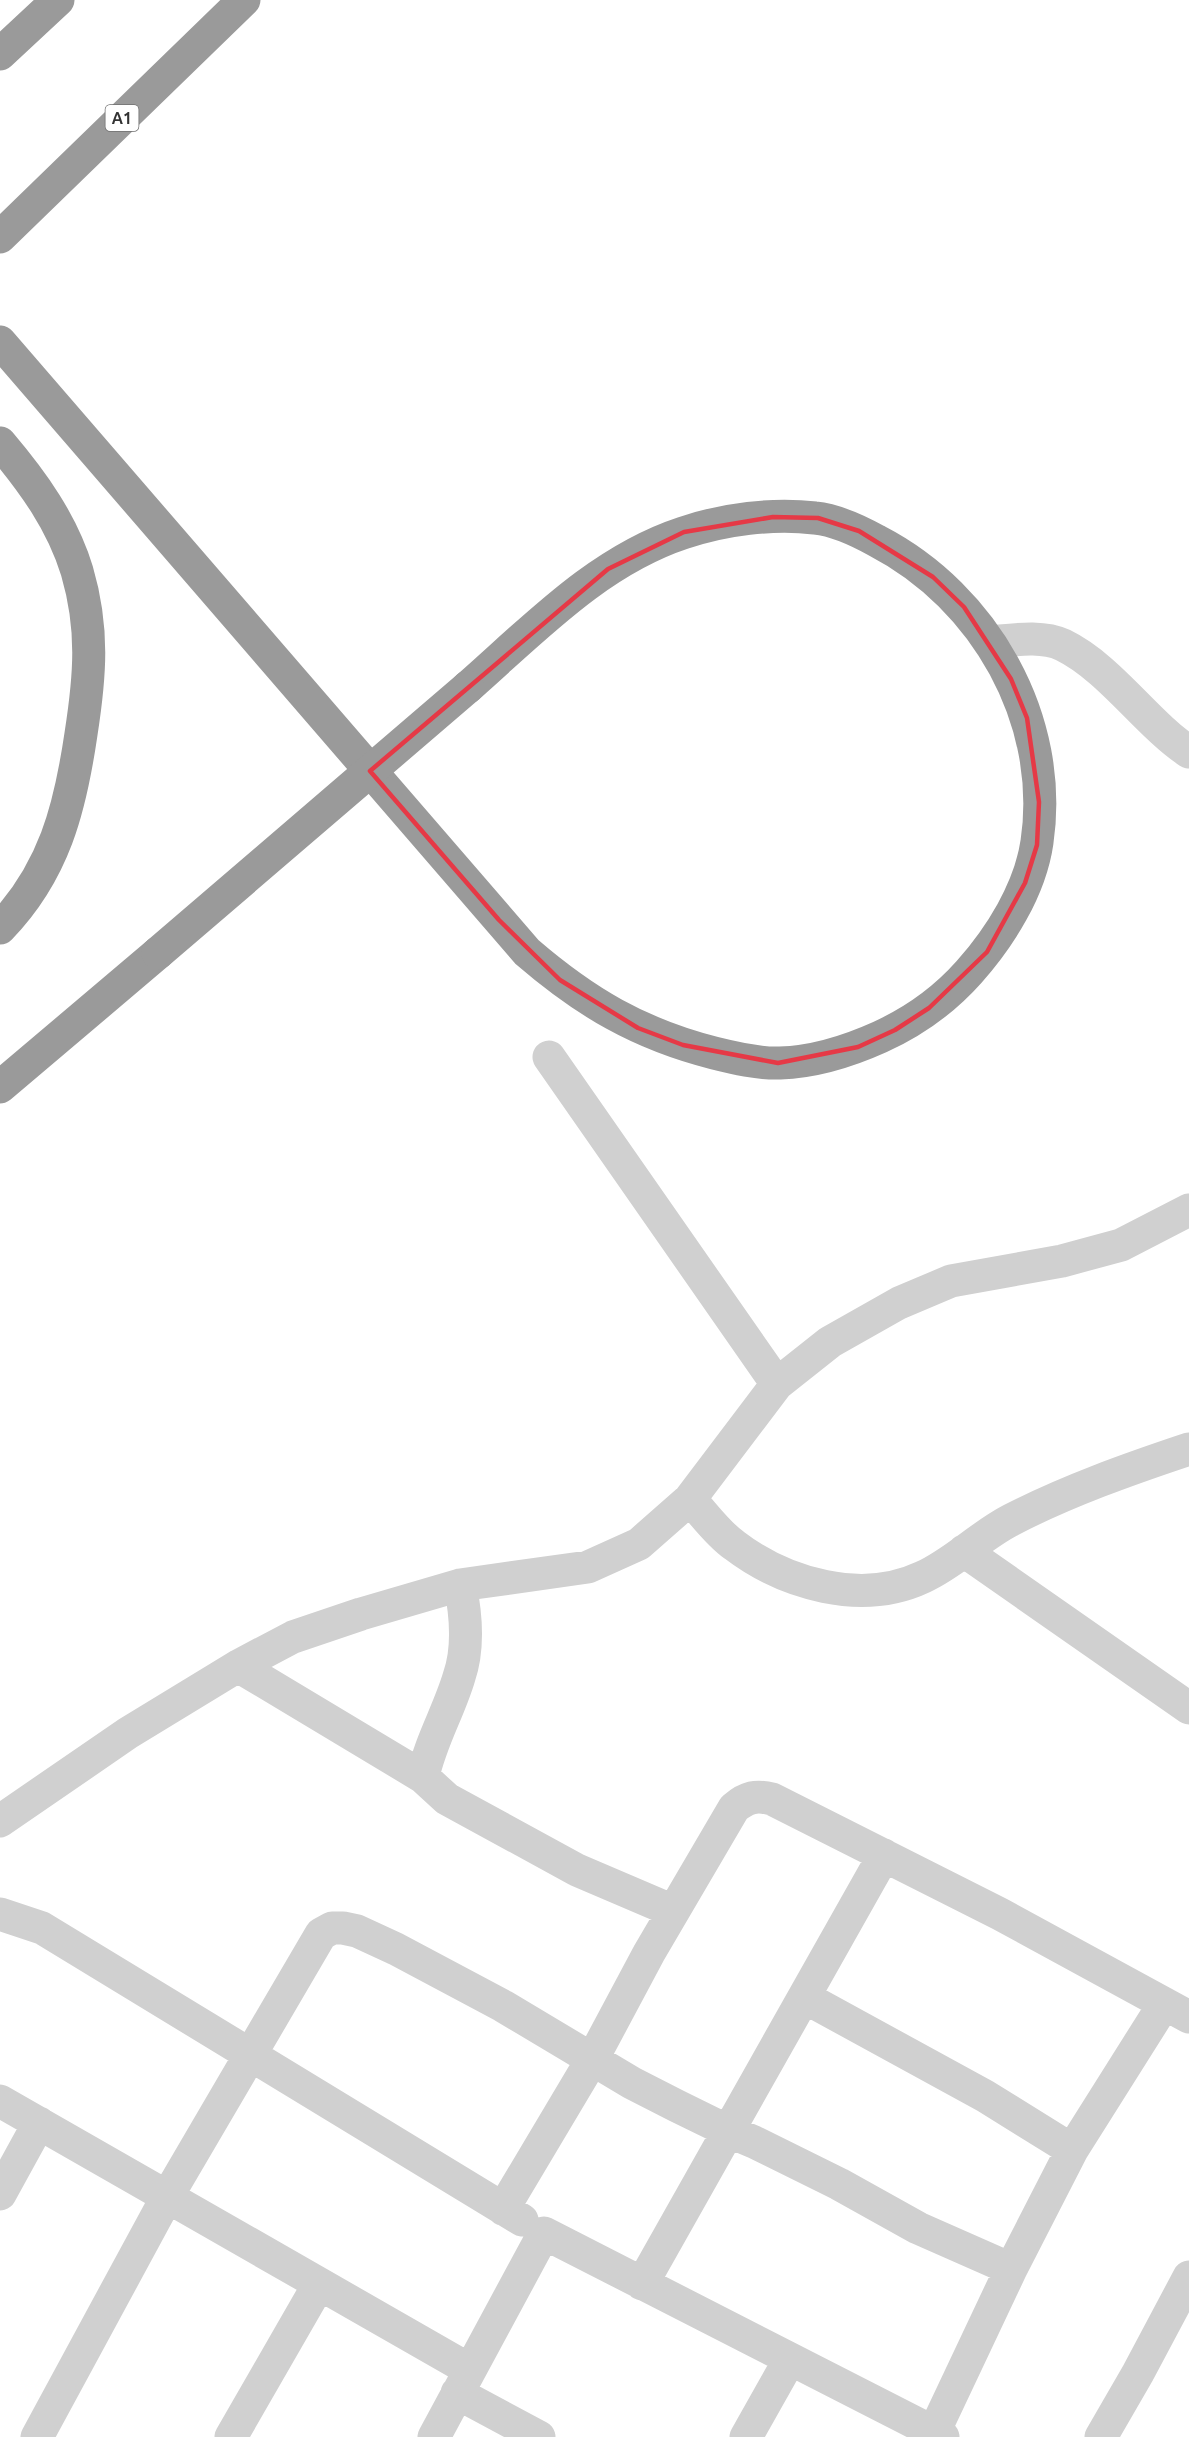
<svg xmlns="http://www.w3.org/2000/svg" width="1189" height="2437" viewBox="0 0 1189 2437" font-family="Ubuntu,sans-serif">
<style>
.lines{fill:none;stroke-linecap:round;stroke-linejoin:round}
.minor{stroke:#d0d0d0;stroke-width:33}
.highway{stroke:#9a9a9a;stroke-width:33}
.highway-bridge{stroke:#9a9a9a;stroke-width:33}
.marked{fill:none;stroke:#e63946;stroke-width:4.5;stroke-linejoin:round}
.labels{text-anchor:middle;dominant-baseline:central;stroke-width:6;stroke-linejoin:round;paint-order:stroke}
.shield{fill:#fff;stroke:#707070;stroke-width:1.5}
.shield-label{font-size:16px;font-weight:bold;fill:#333}
</style>
<rect width="100%" height="100%" fill="#fff"/>
<g class="lines">
<path class="minor" d="M990 642C1013 640 1042 635 1063 645 1110 668 1146 723 1189 752
M549 1057 777 1384
M690 1499C704 1514 717 1533 734 1545 785 1584 862 1606 923 1577 954 1563 980 1536 1011 1520 1067 1491 1129 1469 1189 1449
M964 1551 1189 1708
M460 1585C466 1614 469 1648 459 1677 449 1711 430 1742 423 1777L447 1799 577 1870 673 1911
M238 1666 423 1777
M0 1821 128 1733 238 1666 293 1637 361 1614 460 1585 588 1567 639 1544 690 1499 777 1384 830 1342 899 1303 951 1281 1062 1261 1121 1245 1189 1210
M0 1914 42 1928 522 2220
M804 1997 985 2096 1072 2150
M0 2101 470 2370
M0 2194 39 2123
M503 2209 593 2058 649 1953 734 1808C747 1797 756 1795 772 1799L1000 1914 1189 2017
M642 2284 884 1855
M457 2393 539 2437
M934 2432 1011 2269 1072 2150 1164 2004
M37 2437 167 2197 321 1934 332 1928H343L357 1931 396 1949 503 2006 632 2083 677 2106 728 2131 754 2142 839 2184 918 2228 1011 2269
M231 2437 319 2284
M434 2437 544 2233 943 2437
M746 2437 790 2359
M1101 2437 1138 2373 1189 2277"/>
<path class="highway" d="M0 54 58 0
M0 237 244 0
M0 342 527 952C585 1002 639 1034 714 1053 734 1058 759 1064 780 1063 814 1062 849 1051 880 1037 913 1022 945 999 969 972 1000 937 1030 890 1037 842 1055 720 985 597 877 541 859 531 836 520 815 518 773 513 724 519 683 533 598 561 534 629 468 687
M0 443C33 482 62 522 77 571 94 629 90 676 81 734 70 809 54 872 0 928
M0 1087 158 953"/>
<path class="highway-bridge" d="M158 953 468 687"/>
</g>
<path class="marked" d="M773 517 818 518 859 531 933 577 964 607 1011 679 1027 718 1039 802 1037 845 1025 883 987 952 929 1008 895 1030 858 1047 778 1063 683 1045 638 1028 560 980 499 920 370 771 608 569 684 532Z"/>
<g class="labels">
<rect class="shield" x="105.5" y="105" width="33" height="26" rx="4.5"/>
<g class="shield-label">
<text x="122" y="118">A1</text>
</g>
</g>
</svg>
